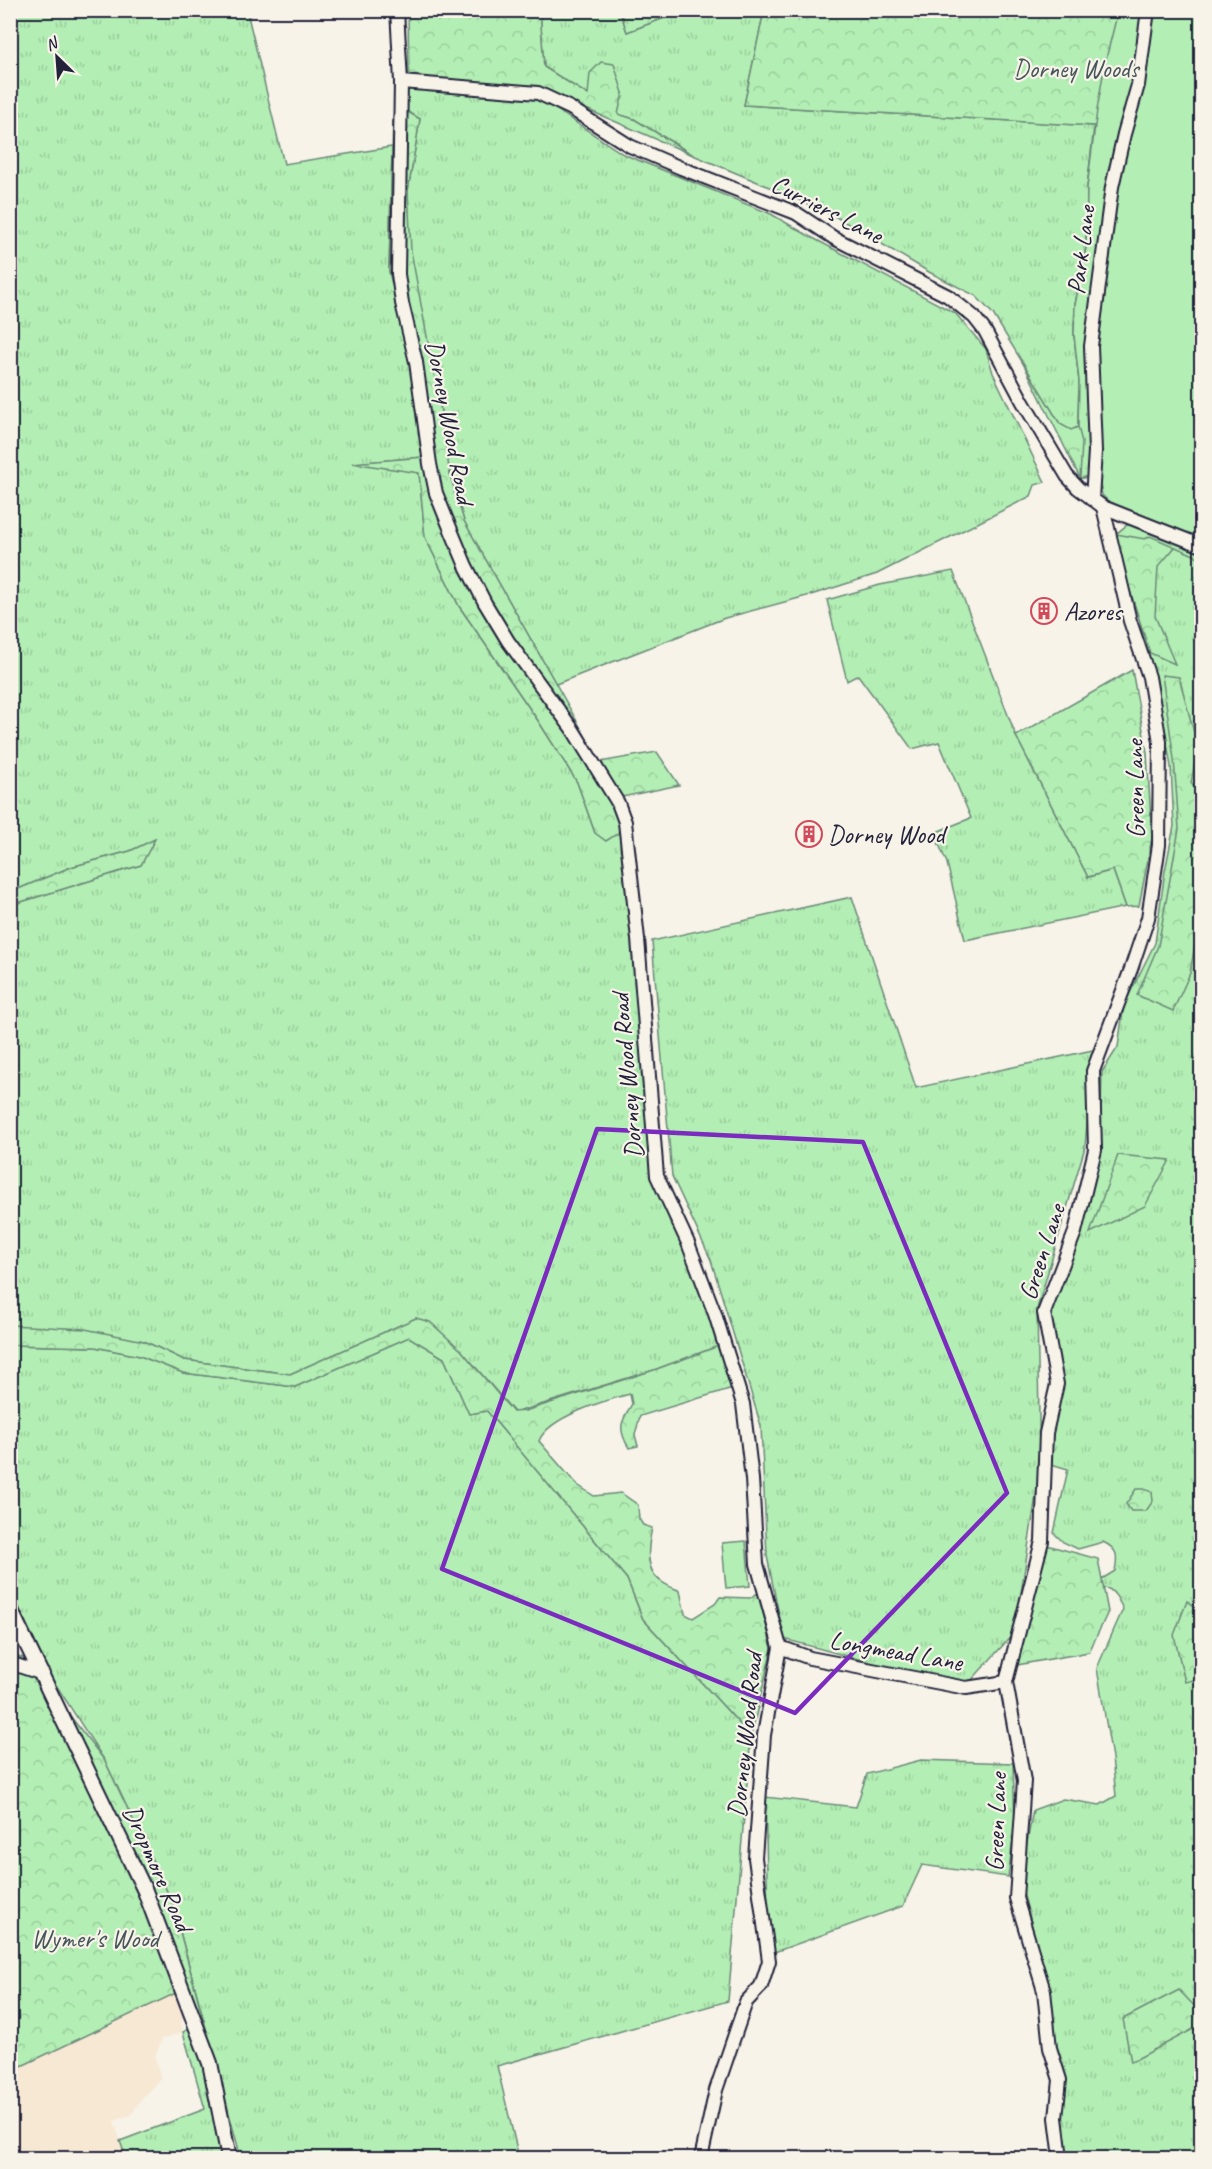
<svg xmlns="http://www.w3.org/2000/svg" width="1212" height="2169" viewBox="0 0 1212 2169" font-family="Caveat,sans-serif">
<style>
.built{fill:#f7e8d4}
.grass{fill:url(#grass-tufts);stroke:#6a8878;stroke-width:1.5}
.forest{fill:url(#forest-crowns);stroke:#6a8878;stroke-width:1.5}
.green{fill:#b3efb4;stroke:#6a8878;stroke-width:1.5}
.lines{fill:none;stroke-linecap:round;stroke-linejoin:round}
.minor-casing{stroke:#22223b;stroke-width:16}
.tertiary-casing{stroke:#22223b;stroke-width:18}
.minor{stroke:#f7f3e8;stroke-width:12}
.tertiary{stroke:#f7f3e8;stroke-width:14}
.marked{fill:none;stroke:#7b2cbf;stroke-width:4.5;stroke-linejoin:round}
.labels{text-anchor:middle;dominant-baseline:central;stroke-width:4.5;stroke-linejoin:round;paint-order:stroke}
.park-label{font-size:26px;fill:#465559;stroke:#f7f3e8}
.street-label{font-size:26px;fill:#22223b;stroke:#f7f3e8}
.poi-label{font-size:26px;fill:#22223b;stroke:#f7f3e8;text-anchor:start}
</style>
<defs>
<pattern id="grass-tufts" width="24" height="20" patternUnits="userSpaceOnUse" patternTransform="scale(1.5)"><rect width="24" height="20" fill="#b3efb4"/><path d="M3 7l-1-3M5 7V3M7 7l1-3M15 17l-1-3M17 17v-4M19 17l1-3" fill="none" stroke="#9acd9c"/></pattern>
<pattern id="forest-crowns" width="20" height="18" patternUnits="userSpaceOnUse" patternTransform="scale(1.5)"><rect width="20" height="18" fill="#b3efb4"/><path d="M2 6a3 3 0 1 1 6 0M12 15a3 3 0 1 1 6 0" fill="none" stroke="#9acd9c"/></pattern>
</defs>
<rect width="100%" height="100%" fill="#f7f3e8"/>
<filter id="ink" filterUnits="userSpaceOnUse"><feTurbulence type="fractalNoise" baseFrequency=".0167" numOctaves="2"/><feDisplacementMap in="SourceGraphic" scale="12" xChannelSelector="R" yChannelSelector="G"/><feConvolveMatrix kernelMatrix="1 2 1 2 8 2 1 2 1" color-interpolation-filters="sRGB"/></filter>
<g filter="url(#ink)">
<path class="built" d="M176,1993L184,2013L181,2023L183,2032L162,2039L155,2057L161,2079L143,2097L131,2115L114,2121L126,2158H11V2071Z"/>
<g class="grass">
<path d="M10,11H263L248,16L284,164L392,147L389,271L410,359L424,457L355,463L419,472L425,537L459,606L539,722L577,782L595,833L623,830L657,1176L724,1344L654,1370L517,1412H514L461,1350L416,1318L290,1374L184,1360L144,1341L11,1325V905L141,865L154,840L130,851L71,867L11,892Z"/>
<path d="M540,11H620L627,32L683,11H764L744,105L1095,126L1087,188L1086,248L1075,305L1074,335L1079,381L1078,427L1071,431L1060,424L993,314L976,296L929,272L838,218L779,191L693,155L634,119L617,114L623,93L588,95L544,67Z"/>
<path d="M406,84L439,92L496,94L539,98L623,154L771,214L809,236L955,313L986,349L993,373L1045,482L1035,485L1031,496L877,574L814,594L725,618L556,684L464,521L450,475L440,406L410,251L408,191L420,119L406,111Z"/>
<path d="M1176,546L1202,558L1201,2158H1067L1062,2132L1064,2076L1054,2035L1048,1994L1037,1945L1020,1881L1033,1810L1063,1799L1100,1805L1116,1796L1112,1758L1097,1668L1123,1609C1111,1585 1110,1586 1084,1590L1115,1571C1118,1556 1118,1549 1103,1542L1078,1549L1063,1542L1054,1533L1068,1469L1051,1464V1303L1100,1151L1102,1072L1118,1047L1124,1005L1155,943L1165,871L1174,826L1171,767L1156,676L1146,655L1139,615L1116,547Z"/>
<path d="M953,571L1016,736L1088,877L1113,870L1126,907L965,940L947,863L934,833L971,818L939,742L912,749L858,675L847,681L827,600L880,585Z"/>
<path d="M852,897L916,1088L1093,1050L1085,1147L1037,1309L1040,1470L1015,1632L969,1683L906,1672L784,1639L767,1556L761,1426L711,1260L672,1176L652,941Z"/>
<path d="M409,1337L444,1358L469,1414L487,1411L627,1579L643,1619L751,1736L728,2001L497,2066L519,2158H241L172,1902L105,1761L47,1671L19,1607L10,1574V1345L95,1347L140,1356L183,1373L295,1387Z"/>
<path d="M921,1760L1013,1763L1015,1824L1008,1877L922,1865L903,1906L769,1954L765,1797L856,1807L867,1774Z"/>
<path d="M188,2029L195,2030L207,2068L225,2158H126L120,2141L205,2109L183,2032Z"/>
</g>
<g class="forest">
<path d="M408,11H540L544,67L588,95L590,73L601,62L614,64L623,93L618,114L634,119L693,155L542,90L409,79Z"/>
<path d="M620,11V10L683,11L627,32Z"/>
<path d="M764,11H1143L1137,61L1111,174L1084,478H1080L1022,361L1060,424L1071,430L1078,427L1079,381L1074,335L1075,305L1086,248L1087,188L1094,126L744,105Z"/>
<path d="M406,111L420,119L408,191L411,251L440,406L450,475L464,521L600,762L657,752L679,785L617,798L623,830L606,841L595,833L577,782L539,722L459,606L425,537L419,473L352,463L424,457L410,359L389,271L393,117Z"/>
<path d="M1137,524L1201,558L1176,546L1158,567L1155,616L1175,664L1150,653L1116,547V534L1127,525Z"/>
<path d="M1132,670L1147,752L1152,838L1139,906L1126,907L1113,870L1088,877L1016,736Z"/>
<path d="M1162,675L1179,677L1198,747L1191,783L1202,798L1201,911L1190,973L1173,1011L1137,995L1158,946L1179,829L1174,759Z"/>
<path d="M155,839L141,865L11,905V892L71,867L130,851Z"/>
<path d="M1118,1155L1170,1160L1145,1206L1090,1233Z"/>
<path d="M416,1318L430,1322L461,1350L513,1412L525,1411L654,1370L724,1344L736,1387L640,1416L635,1435L638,1446L629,1448C617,1428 621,1422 632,1404L630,1394C606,1400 548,1417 539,1441L576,1484L594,1496L621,1493L638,1505L639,1519L643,1525L652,1528C648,1546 644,1571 662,1582C667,1586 674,1588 680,1591L685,1614L693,1618L715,1604L720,1597L750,1598L758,1593L772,1648L751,1736L643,1619L627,1579L487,1411L469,1414L444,1358L409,1337L295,1387L183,1373L140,1356L95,1347L11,1345L10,1325L85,1329L144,1341L184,1360L290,1374Z"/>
<path d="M1136,1489H1144L1152,1492L1153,1501L1146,1511H1131L1126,1504Z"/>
<path d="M1043,1544L1098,1559L1108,1612L1089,1652L1017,1665Z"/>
<path d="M1187,1601L1201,1610L1202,1678L1185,1682L1174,1635Z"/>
<path d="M10,1653L26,1659L105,1761L172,1902L204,2022L184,2013L176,1993L11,2071Z"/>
<path d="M1179,1990L1201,2013V2025L1131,2062L1123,2019Z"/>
</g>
<g class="green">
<path d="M1118,11H1143L1137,61L1111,174L1098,257L1090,476L1080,478L1082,442L1078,427L1079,381L1074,335L1075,305L1086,248L1087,188L1097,110L1105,63Z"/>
<path d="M1152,11H1201V543L1108,501L1102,495L1100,485C1098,428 1093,369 1099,312C1109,210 1133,110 1152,11Z"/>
<path d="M1137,524L1201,549V558L1150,536L1145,539L1116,534L1127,525Z"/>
<path d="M746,1541L750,1586L726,1588L722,1543Z"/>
</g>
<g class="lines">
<defs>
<g id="minor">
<path d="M397,10L401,82L398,274L402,303L416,362L430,464L436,493L446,518L466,566L485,603L508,641L573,730L618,803L625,822L638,939L657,1176L688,1243L715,1314L743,1404L752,1479L757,1564L780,1647L764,1735L755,1858L769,1961L761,1986L746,2002L716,2090L701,2158"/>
<path d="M401,82L538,93L570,108L630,146L681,168L796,213L834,238L948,296L974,317L985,331L1023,402L1067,476L1078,488L1103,507L1202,546"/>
<path d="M1092,499L1095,451L1091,346L1112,187L1124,134L1138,85L1148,10"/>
<path d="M780,1647L810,1658L966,1688L1006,1682"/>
<path d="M10,1663L43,1674"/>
<path d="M1061,2158L1056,2118L1060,2080L1050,2048L1044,1991L1016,1898L1024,1781L1006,1682L1042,1541L1046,1433L1057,1384L1044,1313L1075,1232L1095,1150L1093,1071L1131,969L1148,918L1159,845L1160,742L1149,677L1130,621L1103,507"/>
</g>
<path id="tertiary" d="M10,1609L145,1891L210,2063L229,2158"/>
</defs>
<use href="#minor" class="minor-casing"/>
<use href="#tertiary" class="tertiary-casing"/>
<use href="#minor" class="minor"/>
<use href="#tertiary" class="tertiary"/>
</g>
</g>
<path class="marked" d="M597,1129L863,1142L1007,1493L795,1713L442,1569Z"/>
<defs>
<symbol id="building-ring" viewBox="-11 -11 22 22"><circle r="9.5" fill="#f7f3e8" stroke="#d1495b" stroke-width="1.5"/><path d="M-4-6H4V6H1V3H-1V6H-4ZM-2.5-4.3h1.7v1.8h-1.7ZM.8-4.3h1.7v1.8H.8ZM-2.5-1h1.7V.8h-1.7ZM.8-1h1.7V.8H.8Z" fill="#d1495b"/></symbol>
</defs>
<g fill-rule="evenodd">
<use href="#building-ring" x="1029" y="596" width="30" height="30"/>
<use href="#building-ring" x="794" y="819" width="30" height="30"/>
</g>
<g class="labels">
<g class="park-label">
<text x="1076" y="68">Dorney Woods</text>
<text x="95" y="1938">Wymer's Wood</text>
</g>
<g class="street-label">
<text transform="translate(827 209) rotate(27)">Curriers Lane</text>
<text transform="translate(1081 250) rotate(-83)">Park Lane</text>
<text transform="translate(450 422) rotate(79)">Dorney Wood Road</text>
<text transform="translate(1135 789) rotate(-91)">Green Lane</text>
<text transform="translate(627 1076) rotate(-95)">Dorney Wood Road</text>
<text transform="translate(1042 1252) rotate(-72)">Green Lane</text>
<text transform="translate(896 1651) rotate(10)">Longmead Lane</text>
<text transform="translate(745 1735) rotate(-84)">Dorney Wood Road</text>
<text transform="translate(996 1822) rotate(-88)">Green Lane</text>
<text transform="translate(158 1868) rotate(66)">Dropmore Road</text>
</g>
<g class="poi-label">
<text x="1064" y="611">Azores</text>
<text x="828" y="834">Dorney Wood</text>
</g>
</g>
<rect width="1212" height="2169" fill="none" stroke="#f7f3e8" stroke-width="36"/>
<rect x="18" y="18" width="1176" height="2133" fill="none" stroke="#22223b" stroke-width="2" filter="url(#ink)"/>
<g transform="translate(57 57) rotate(335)" stroke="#f7f3e8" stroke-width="4.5" paint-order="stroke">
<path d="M0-4.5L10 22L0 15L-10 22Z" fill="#22223b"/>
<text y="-9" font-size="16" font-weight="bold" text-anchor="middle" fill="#22223b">N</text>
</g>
</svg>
